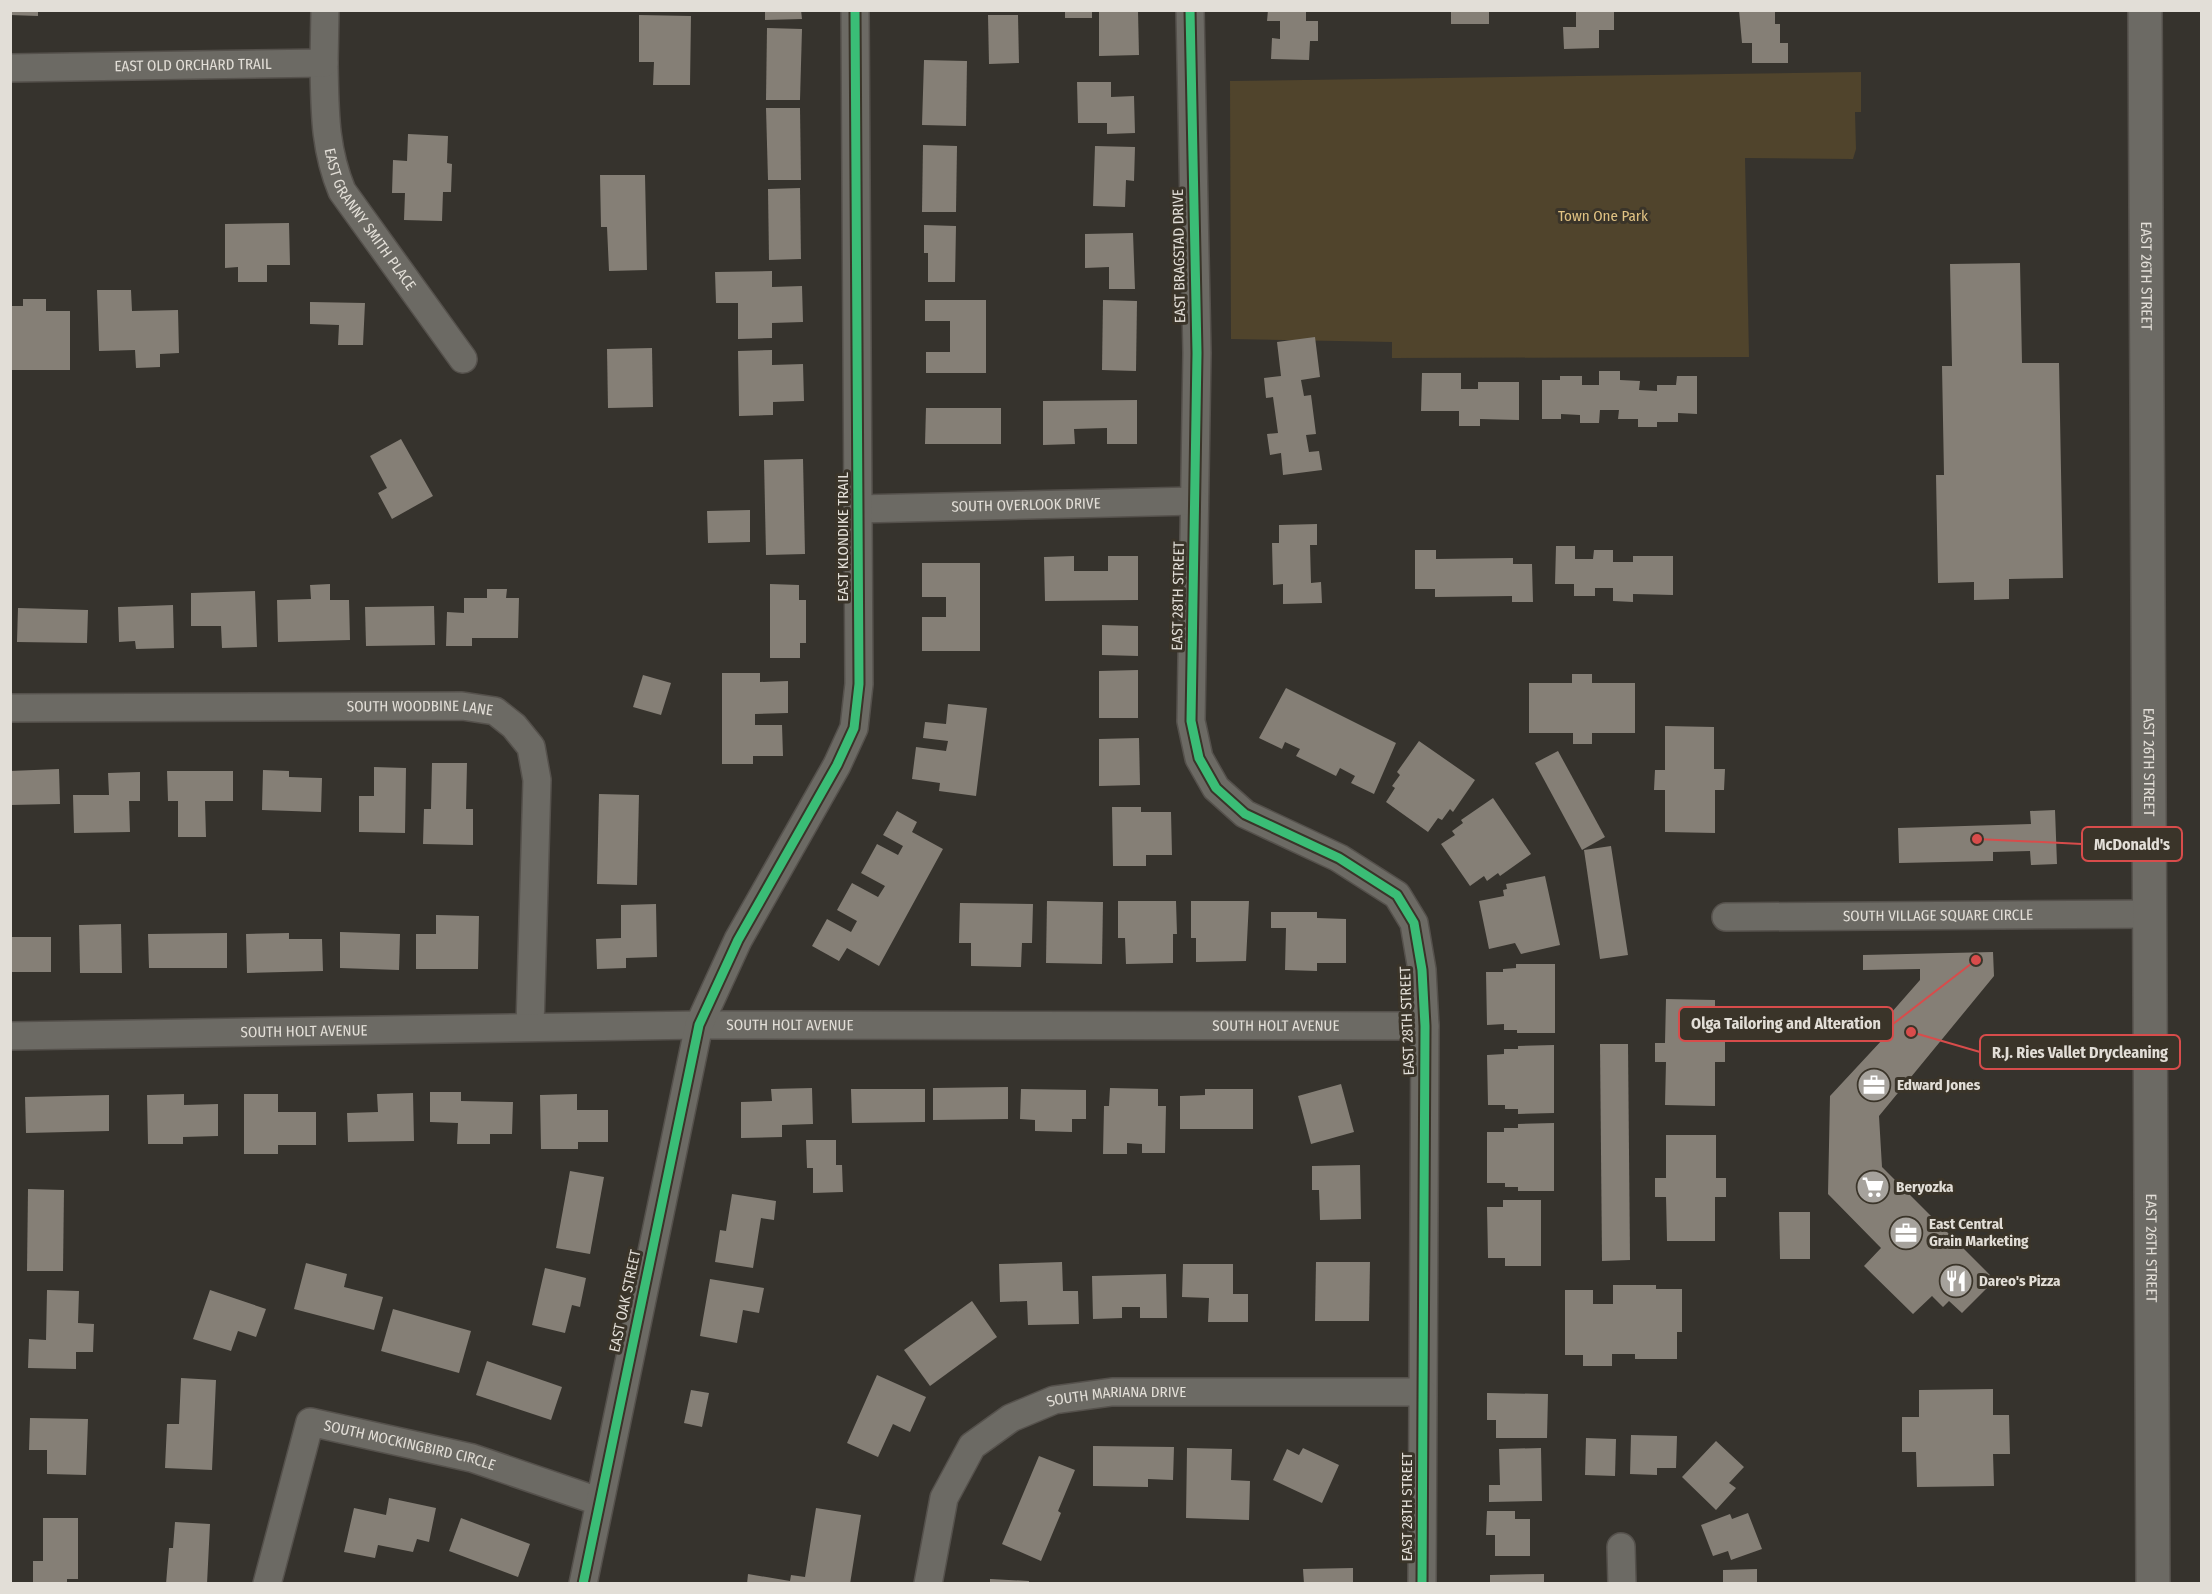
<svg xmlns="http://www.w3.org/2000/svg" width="2212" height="1594" viewBox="0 0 2212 1594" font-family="'Fira Sans Condensed',sans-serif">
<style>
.green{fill:#50442c}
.building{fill:#857f76}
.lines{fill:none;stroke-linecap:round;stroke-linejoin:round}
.street-casing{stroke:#55514c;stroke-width:30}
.secondary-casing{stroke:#55514c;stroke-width:36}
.street{stroke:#6c6a64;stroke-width:27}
.secondary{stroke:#6c6a64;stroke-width:33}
.cycleway-casing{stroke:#3a3429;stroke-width:13}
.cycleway{stroke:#3abd76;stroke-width:9}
.labels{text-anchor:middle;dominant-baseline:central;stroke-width:6;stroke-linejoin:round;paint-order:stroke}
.street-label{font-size:15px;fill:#e2ded7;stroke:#3a3429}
.park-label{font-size:15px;fill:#e0c283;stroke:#3a3429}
.poi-label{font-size:15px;font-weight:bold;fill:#e2ded7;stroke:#3a3429;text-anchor:start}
.leader{fill:none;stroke:#d84c4b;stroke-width:2}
.callout-dot{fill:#d84c4b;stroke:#3a3429;stroke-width:2}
.callout{fill:#3a3429;stroke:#d84c4b;stroke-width:2}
.callout-label{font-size:16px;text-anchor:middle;font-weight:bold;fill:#e2ded7}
</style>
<rect width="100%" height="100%" fill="#36332d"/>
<path class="green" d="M1861,72V112H1855L1856,149L1853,159L1745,158L1749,357L1392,358V342L1231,339L1230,81Z"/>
<g class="building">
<path d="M10,10H38V16L10,15Z"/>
<path d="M765,10H801L802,19L765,20Z"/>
<rect x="1065" y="10" width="27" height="8"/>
<path d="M1268,10H1306V21H1318V41H1310L1309,60L1271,59L1272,38L1280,39V21H1267Z"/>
<rect x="1451" y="10" width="38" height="14"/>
<path d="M1576,10H1614V30H1599V48L1564,49L1563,27H1576Z"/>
<path d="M1739,10H1775V24H1780V43H1788V63H1752V43H1742Z"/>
<path d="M1138,11L1139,55L1099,56V12Z"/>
<path d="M639,15L691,16L690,85H653L654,62H639Z"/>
<path d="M988,15H1018L1019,63L989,64Z"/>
<path d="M767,28L802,29L800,100H766Z"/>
<path d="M924,60L967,61L966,126L922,125Z"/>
<path d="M1077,82H1111V97L1134,96L1135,133L1107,134V123H1078Z"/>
<path d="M766,108H800L801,180H768Z"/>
<path d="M408,134L448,136L447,163L452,164L451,192H443L442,221L404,220L405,193H392L393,160L407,161Z"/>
<path d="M923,145L957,146L956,212H922Z"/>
<path d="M1095,146L1135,147L1134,181L1126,180L1125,207L1093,206Z"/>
<path d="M600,175H645L647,270L609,271L607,227H601Z"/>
<path d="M800,188L801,259L769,260L768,189Z"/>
<path d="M289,223L290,265H267V282H238V267L225,268V224Z"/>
<path d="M924,225L956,226L955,282H928V253H924Z"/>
<path d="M1133,233L1135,289H1109V267L1085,268V234Z"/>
<path d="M2020,263L2022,363H2059L2063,578L2009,579V599L1974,600V582L1938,583L1936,475H1944L1942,366H1952L1950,264Z"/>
<path d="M772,271V287L802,286L803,322L772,323V338L738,339V303H716L715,272Z"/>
<path d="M97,290H131L132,311L178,310L179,353L160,354V367L136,368L135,350L99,351Z"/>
<path d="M23,299H46V311H70V370H10V306H23Z"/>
<path d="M925,300H986V373H926V352H950V321H925Z"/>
<path d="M1103,300L1137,301L1136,371L1102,370Z"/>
<path d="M310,302L365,303L363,345H338L339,325L310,324Z"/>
<path d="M1315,337L1320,377L1301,380L1304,396L1311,395L1316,434L1306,435L1309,452L1319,451L1322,470L1283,475L1281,453L1270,455L1267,434L1278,433L1273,397L1266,398L1264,378L1281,376L1277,342Z"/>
<path d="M652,348L653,407L608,408L607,349Z"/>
<path d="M772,350V365L803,364L804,401L773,402V415L739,416L738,351Z"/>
<path d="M1599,371H1620V380L1640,381L1639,390L1657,391V385H1676L1677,376H1697V414L1678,413V422H1657V427H1638V419H1618L1619,410H1600L1599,423H1580V415L1561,414V419H1542V380H1560V376H1582V385H1599Z"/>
<path d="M1422,373H1461V389H1478V382H1519V420L1480,419V426H1459V411H1421Z"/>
<path d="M1137,400V444H1107V428L1074,429L1075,444L1043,445V401Z"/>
<path d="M926,408H1001V444H925Z"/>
<path d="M401,439L433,496L392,519L378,493L387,488L370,456Z"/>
<path d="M803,459L805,554L766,555L764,460Z"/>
<path d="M750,510V542L708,543L707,511Z"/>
<path d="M1317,524V545H1310L1311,583L1321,582L1322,603L1283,604V584L1273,585L1272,543H1279V525Z"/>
<path d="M1556,546H1575V559H1593L1594,550H1613V562H1633V556H1673V595L1633,594V602L1613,601V588H1595V596H1574V584H1555Z"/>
<path d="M1415,550H1436V559L1513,558V564H1532L1533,602H1512V596L1435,597V589H1415Z"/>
<path d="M1074,556V571H1108V556H1138V600L1045,601L1044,557Z"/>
<path d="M922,563H980V651H922V617H946V597H922Z"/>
<path d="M330,584V600H349L350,640L278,642L277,600L311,599L310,585Z"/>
<path d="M770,584L799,585V600H806V643H800V658H770Z"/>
<path d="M487,589H507L506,598H519L518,638H472V646H446L447,612L464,613V598H487Z"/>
<path d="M255,591L257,647L222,648L221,626H191V593Z"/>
<path d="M173,605L174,648L136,649L135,641L119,642L118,607Z"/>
<path d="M434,606L435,645L366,646L365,607Z"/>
<path d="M18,608L88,610L87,643L17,642Z"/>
<path d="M1102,625L1138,626V656L1102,655Z"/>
<path d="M1138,670V718H1099V671Z"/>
<path d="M722,673H760V682L788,681V713L755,714V725H782L783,756H753V764H722Z"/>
<path d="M1572,674H1592V683H1635V733H1592V744H1573V733H1529V683H1572Z"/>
<path d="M643,675L671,683L661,715L633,707Z"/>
<path d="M1286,688L1396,743L1374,794L1351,783L1355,776L1340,768L1336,776L1296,756L1300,749L1285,742L1282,749L1259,738Z"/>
<path d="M948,704L987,708L976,796L939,791L940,783L912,779L916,747L946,751L948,741L923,738L925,722L946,724Z"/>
<path d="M1665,726L1714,727V769H1725L1724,790H1715V833L1665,832V790H1654L1655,770H1665Z"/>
<path d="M1139,738L1140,785L1099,786V739Z"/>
<path d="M1419,741L1475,780L1453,812L1450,809L1442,820L1438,818L1428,832L1386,802L1395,788L1392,786L1400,775L1397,772Z"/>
<path d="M1558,751L1605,837L1582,850L1535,763Z"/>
<path d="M432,763H467L466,809H473V845L423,844L424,809H431Z"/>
<path d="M374,767L406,768L405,833L359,832V796H374Z"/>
<path d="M59,769L60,804L10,805V771Z"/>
<path d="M263,770L289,771V777L322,778L321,812L262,810Z"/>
<path d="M167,771H233V801H205L206,837H178V801H168Z"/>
<path d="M140,772V801H129L130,832L74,833L73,795H109L108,773Z"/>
<path d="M599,794L639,795L637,885L597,884Z"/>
<path d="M1493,798L1531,854L1500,876L1498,873L1487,881L1484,876L1470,886L1441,844L1455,835L1452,831L1463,823L1461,820Z"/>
<path d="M1112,807H1141V812H1171L1172,855H1146V866H1113Z"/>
<path d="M2055,810L2057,864L2031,865L2030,851L1993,852V861L1899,863L1898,828L2031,824L2030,811Z"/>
<path d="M897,811L917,822L912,832L943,849L879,966L847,948L839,961L812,946L827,919L851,932L857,921L837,910L852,883L878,897L885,886L861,873L877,844L898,855L903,846L883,835Z"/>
<path d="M1611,846L1628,955L1600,959L1584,850Z"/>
<path d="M1545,876L1560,945L1521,954L1515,943L1489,949L1479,901L1504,896L1503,890L1507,889L1506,884Z"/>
<path d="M1047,901L1103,902L1102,964L1046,963Z"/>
<path d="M1118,901H1176L1177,934H1173V963L1126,964L1125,938H1118Z"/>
<path d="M1191,901H1249L1246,961L1196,962V938H1191Z"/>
<path d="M960,903L1033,904L1032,943H1022L1021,967L971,966V943H959Z"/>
<path d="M656,904L657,957L626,958V968L597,969L596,939L621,938V905Z"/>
<path d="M1271,912H1317V918L1346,919V963H1317V971L1285,970L1286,928H1271Z"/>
<path d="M436,915L479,916L478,969H416V934H436Z"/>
<path d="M121,924L122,973H80L79,925Z"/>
<path d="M340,932L400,934L399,970L340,968Z"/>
<path d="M227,933V968H149L148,934Z"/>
<path d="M289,933V939H322L323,971L247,973L246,934Z"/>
<rect x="10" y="937" width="41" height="35"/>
<path d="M1993,952L1994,976L1879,1116L1882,1167L1995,1280L1962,1313L1949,1301L1943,1307L1932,1296L1913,1314L1864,1266L1881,1248L1828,1194L1830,1096L1883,1039L1877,1029L1920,980V969L1863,970V955Z"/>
<path d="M1516,964H1555V1033H1517V1030H1504V1024L1487,1025L1486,972H1503V969L1516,968Z"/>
<path d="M1666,999L1715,1000V1041L1725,1042V1062H1715V1106L1665,1105L1666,1062H1655V1043H1665Z"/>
<path d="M1600,1044H1628L1630,1260L1602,1261Z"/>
<path d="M1554,1045V1113L1518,1114V1109H1505V1105H1488L1487,1055L1504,1054V1049H1518V1046Z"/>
<path d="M1341,1084L1354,1132L1311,1144L1298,1096Z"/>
<path d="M1008,1087V1119L933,1120V1088Z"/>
<path d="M812,1088L813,1124L782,1125V1137L741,1138V1102L772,1101L771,1089Z"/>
<path d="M1110,1088L1158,1089V1106H1166L1165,1153H1142V1144L1127,1143V1154H1103L1104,1106H1109Z"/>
<path d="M851,1089H925V1122L852,1123Z"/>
<path d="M1021,1089L1086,1090V1119H1072V1132L1035,1131V1120L1020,1119Z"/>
<path d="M1205,1089H1253V1129H1180V1096L1205,1095Z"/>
<path d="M430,1092H461V1101L513,1102L512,1134H490V1144H457L458,1123L430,1122Z"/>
<path d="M413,1093L414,1141L348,1142L347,1113L378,1112L377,1094Z"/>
<path d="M184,1094V1105L218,1104V1136L183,1137V1144H148L147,1095Z"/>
<path d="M244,1094H278V1112H316V1145H278V1154H244Z"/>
<path d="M577,1094V1110H608V1142H578V1149H541L540,1095Z"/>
<path d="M109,1095V1131L26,1133L25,1097Z"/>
<path d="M1554,1123V1191H1518V1187H1505V1183H1487V1132H1504V1128H1518V1124Z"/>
<path d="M1666,1135H1716V1178H1726V1197H1715V1241H1667L1666,1197H1655V1178H1666Z"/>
<path d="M806,1140H836V1165H842L843,1192L813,1193V1168H807Z"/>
<path d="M1360,1165L1361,1219L1320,1220L1319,1190H1312V1166Z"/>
<path d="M570,1171L604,1177L590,1254L556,1248Z"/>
<path d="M28,1189L64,1190L63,1271H27Z"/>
<path d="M732,1194L776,1201L774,1220L761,1218L753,1268L715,1262L720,1230L726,1231Z"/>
<path d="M1503,1200H1541V1266H1505V1258H1488L1487,1207H1503Z"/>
<path d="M1779,1212H1810V1259H1780Z"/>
<path d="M1062,1262L1063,1291H1078L1079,1324L1028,1325L1027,1301L1000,1302L999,1264Z"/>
<path d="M1316,1262H1370L1369,1321H1315Z"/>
<path d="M306,1263L347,1274L344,1287L383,1297L374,1330L294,1309Z"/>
<path d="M1183,1264H1233V1294H1248V1322H1208L1209,1298L1182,1297Z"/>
<path d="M545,1268L586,1278L580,1307L572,1305L565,1333L532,1325Z"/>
<path d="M1166,1274L1167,1318H1140V1307H1122V1318L1093,1319L1092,1276Z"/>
<path d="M710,1279L764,1288L759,1313L743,1310L737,1343L700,1336Z"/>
<path d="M1613,1285H1656V1289H1682V1332H1677V1359H1635V1354H1612V1366H1583V1355H1565V1290H1593V1304H1613Z"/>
<path d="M47,1290L79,1291L78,1323L94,1324L93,1352H76V1369L28,1368L29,1339L46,1340Z"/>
<path d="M210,1290L266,1309L256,1337L238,1331L231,1351L193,1339Z"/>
<path d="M972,1301L997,1337L930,1386L904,1350Z"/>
<path d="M393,1309L471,1331L459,1373L381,1351Z"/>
<path d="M487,1361L562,1387L551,1420L476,1395Z"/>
<path d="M877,1375L926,1397L910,1432L893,1424L878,1457L847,1443Z"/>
<path d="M181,1378L216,1380L212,1470L165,1468L167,1424H179Z"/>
<path d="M1993,1389V1415H2009L2010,1454H1993L1994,1486L1917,1487L1916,1452H1902V1417H1919V1390Z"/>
<path d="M691,1390L709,1393L702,1427L684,1423Z"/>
<path d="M1487,1393L1548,1394L1547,1438H1496V1420H1487Z"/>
<path d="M30,1418L88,1419L86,1475L47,1474V1450H29Z"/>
<path d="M1631,1435L1677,1436L1676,1468H1657V1475L1630,1474Z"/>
<path d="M1586,1438L1616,1439L1615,1476L1585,1475Z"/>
<path d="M1716,1441L1744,1467L1729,1483L1736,1488L1716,1510L1682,1477Z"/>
<path d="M1093,1446L1174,1447L1173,1480L1148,1479V1487L1093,1486Z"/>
<path d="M1187,1448L1232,1449L1231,1480L1250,1481L1249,1520L1186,1518Z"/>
<path d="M1303,1448L1339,1465L1322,1503L1273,1480L1287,1449L1299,1455Z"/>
<path d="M1541,1448L1542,1501L1489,1502V1485H1500L1499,1449Z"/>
<path d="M1039,1456L1075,1470L1058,1511L1061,1513L1041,1561L1002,1544Z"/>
<path d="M389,1498L436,1508L429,1542L417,1539L413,1552L378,1545L375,1558L344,1552L354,1508L386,1515Z"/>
<path d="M816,1508L861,1515L850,1584H747L748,1574L790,1581L791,1575L805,1577Z"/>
<path d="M1487,1511H1515V1519H1530V1556H1495V1535H1486Z"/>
<path d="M1748,1513L1762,1549L1731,1560L1728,1551L1713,1556L1701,1525L1730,1514L1732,1519Z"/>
<path d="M43,1518H78V1579H67V1584H33V1561H43Z"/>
<path d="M461,1518L530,1544L518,1577L449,1551Z"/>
<path d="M175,1522L210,1524L207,1584H166L169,1548H173Z"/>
<path d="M1353,1568V1584H1304L1303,1569Z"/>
<path d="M1757,1569V1584H1723V1570Z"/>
<path d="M1544,1574V1584H1490V1575Z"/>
<path d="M990,1579L1029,1581V1584H990Z"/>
</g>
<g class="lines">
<defs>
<g id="street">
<path d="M1190,10L1197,353L1191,721L1199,758L1216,788L1245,814L1339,858L1397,895L1414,923L1422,970L1425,1026L1422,1584"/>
<path id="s1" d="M324,63C325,110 324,147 342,191L463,359"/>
<path id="s2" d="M10,68L324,63L325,10"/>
<path id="s3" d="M858,509L1194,501"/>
<path id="s4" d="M10,708L462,706L495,711L514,726L531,747L537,780L530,1027"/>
<path id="s5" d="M1726,917L2150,914"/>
<path id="s6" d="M10,1036L699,1025L1425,1026"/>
<path d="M1621,1547L1622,1584"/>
<path id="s7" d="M267,1584L310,1422L472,1458L598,1501"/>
<path d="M583,1584L699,1025L738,940L837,765L854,728L859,684L855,10"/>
<path id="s8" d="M928,1584L944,1498L972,1446L1011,1418L1054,1400L1112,1392H1422"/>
</g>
<g id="secondary">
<path id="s9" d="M2145,10L2153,1584"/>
</g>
</defs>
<use href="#street" class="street-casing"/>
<use href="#secondary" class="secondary-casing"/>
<use href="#street" class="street"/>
<use href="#secondary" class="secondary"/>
<defs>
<g id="cycleway">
<path d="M1190,10L1197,353L1191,721L1199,758L1216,788L1245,814L1339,858L1397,895L1414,923L1422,970L1425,1026L1422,1584"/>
<path d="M583,1584L699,1025L738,940L837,765L854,728L859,684L855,10"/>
</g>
</defs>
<use href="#cycleway" class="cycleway-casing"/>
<use href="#cycleway" class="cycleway"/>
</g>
<defs>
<symbol id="office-disc" viewBox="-11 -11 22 22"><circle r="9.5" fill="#a6a29c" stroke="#3a3429"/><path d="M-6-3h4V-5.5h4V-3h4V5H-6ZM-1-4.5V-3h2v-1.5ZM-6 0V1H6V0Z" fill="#fff"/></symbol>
<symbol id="supermarket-disc" viewBox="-11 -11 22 22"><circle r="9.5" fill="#a6a29c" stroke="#3a3429"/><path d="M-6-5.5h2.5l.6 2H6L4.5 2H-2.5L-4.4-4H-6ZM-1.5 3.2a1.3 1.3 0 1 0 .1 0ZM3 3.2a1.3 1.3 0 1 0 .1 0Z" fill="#fff"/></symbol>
<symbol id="restaurant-disc" viewBox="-11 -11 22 22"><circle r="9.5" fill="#a6a29c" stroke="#3a3429"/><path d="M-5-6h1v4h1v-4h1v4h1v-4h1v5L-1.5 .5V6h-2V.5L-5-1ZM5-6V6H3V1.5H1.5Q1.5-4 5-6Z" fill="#fff"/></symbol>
</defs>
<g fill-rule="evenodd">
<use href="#office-disc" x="1855" y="1066" width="38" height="38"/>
<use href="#supermarket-disc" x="1854" y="1168" width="38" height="38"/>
<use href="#office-disc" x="1887" y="1214" width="38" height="38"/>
<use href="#restaurant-disc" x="1937" y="1262" width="38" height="38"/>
</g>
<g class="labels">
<g class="street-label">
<text stroke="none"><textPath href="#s2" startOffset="183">EAST OLD ORCHARD TRAIL</textPath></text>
<text stroke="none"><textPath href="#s1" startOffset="168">EAST GRANNY SMITH PLACE</textPath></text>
<text transform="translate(1179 256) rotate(-91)">EAST BRAGSTAD DRIVE</text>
<text stroke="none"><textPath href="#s9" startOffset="266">EAST 26TH STREET</textPath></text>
<text stroke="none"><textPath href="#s3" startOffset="168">SOUTH OVERLOOK DRIVE</textPath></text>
<text transform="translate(843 537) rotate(-90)">EAST KLONDIKE TRAIL</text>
<text transform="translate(1178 596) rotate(-89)">EAST 28TH STREET</text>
<text stroke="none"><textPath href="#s4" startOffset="410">SOUTH WOODBINE LANE</textPath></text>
<text stroke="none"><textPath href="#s9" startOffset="752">EAST 26TH STREET</textPath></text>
<text stroke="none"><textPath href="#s5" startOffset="212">SOUTH VILLAGE SQUARE CIRCLE</textPath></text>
<text transform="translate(1407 1021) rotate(-92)">EAST 28TH STREET</text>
<text stroke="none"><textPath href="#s6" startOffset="780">SOUTH HOLT AVENUE</textPath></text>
<text stroke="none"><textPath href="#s6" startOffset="1266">SOUTH HOLT AVENUE</textPath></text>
<text stroke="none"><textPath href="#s6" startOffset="294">SOUTH HOLT AVENUE</textPath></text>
<text stroke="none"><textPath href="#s9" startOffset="1238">EAST 26TH STREET</textPath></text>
<text transform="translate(625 1301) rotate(-78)">EAST OAK STREET</text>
<text stroke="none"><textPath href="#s8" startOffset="304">SOUTH MARIANA DRIVE</textPath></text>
<text stroke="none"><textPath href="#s7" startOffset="270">SOUTH MOCKINGBIRD CIRCLE</textPath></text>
<text transform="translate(1407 1507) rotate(-90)">EAST 28TH STREET</text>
</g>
<g class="park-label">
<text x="1603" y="216">Town One Park</text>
</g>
<g class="poi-label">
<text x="1897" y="1085">Edward Jones</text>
<text x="1896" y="1187">Beryozka</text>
<text x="1929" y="1224">East Central<tspan x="1929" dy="17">Grain Marketing</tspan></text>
<text x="1979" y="1281">Dareo's Pizza</text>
</g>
</g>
<path class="leader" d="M1977 839L2082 844M1976 960L1893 1024M1911 1032L1980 1052"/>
<g class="callout-dot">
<circle cx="1977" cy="839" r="6"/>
<circle cx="1976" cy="960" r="6"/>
<circle cx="1911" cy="1032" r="6"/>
</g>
<g class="callout">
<rect x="2082" y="827" width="100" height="34" rx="6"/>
<rect x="1679" y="1007" width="214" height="34" rx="6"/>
<rect x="1980" y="1035" width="200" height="34" rx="6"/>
</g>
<g class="callout-label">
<text x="2132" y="850">McDonald's</text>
<text x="1786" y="1029">Olga Tailoring and Alteration</text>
<text x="2080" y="1058">R.J. Ries Vallet Drycleaning</text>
</g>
<rect width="2212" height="1594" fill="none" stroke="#e2ded7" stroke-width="24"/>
</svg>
